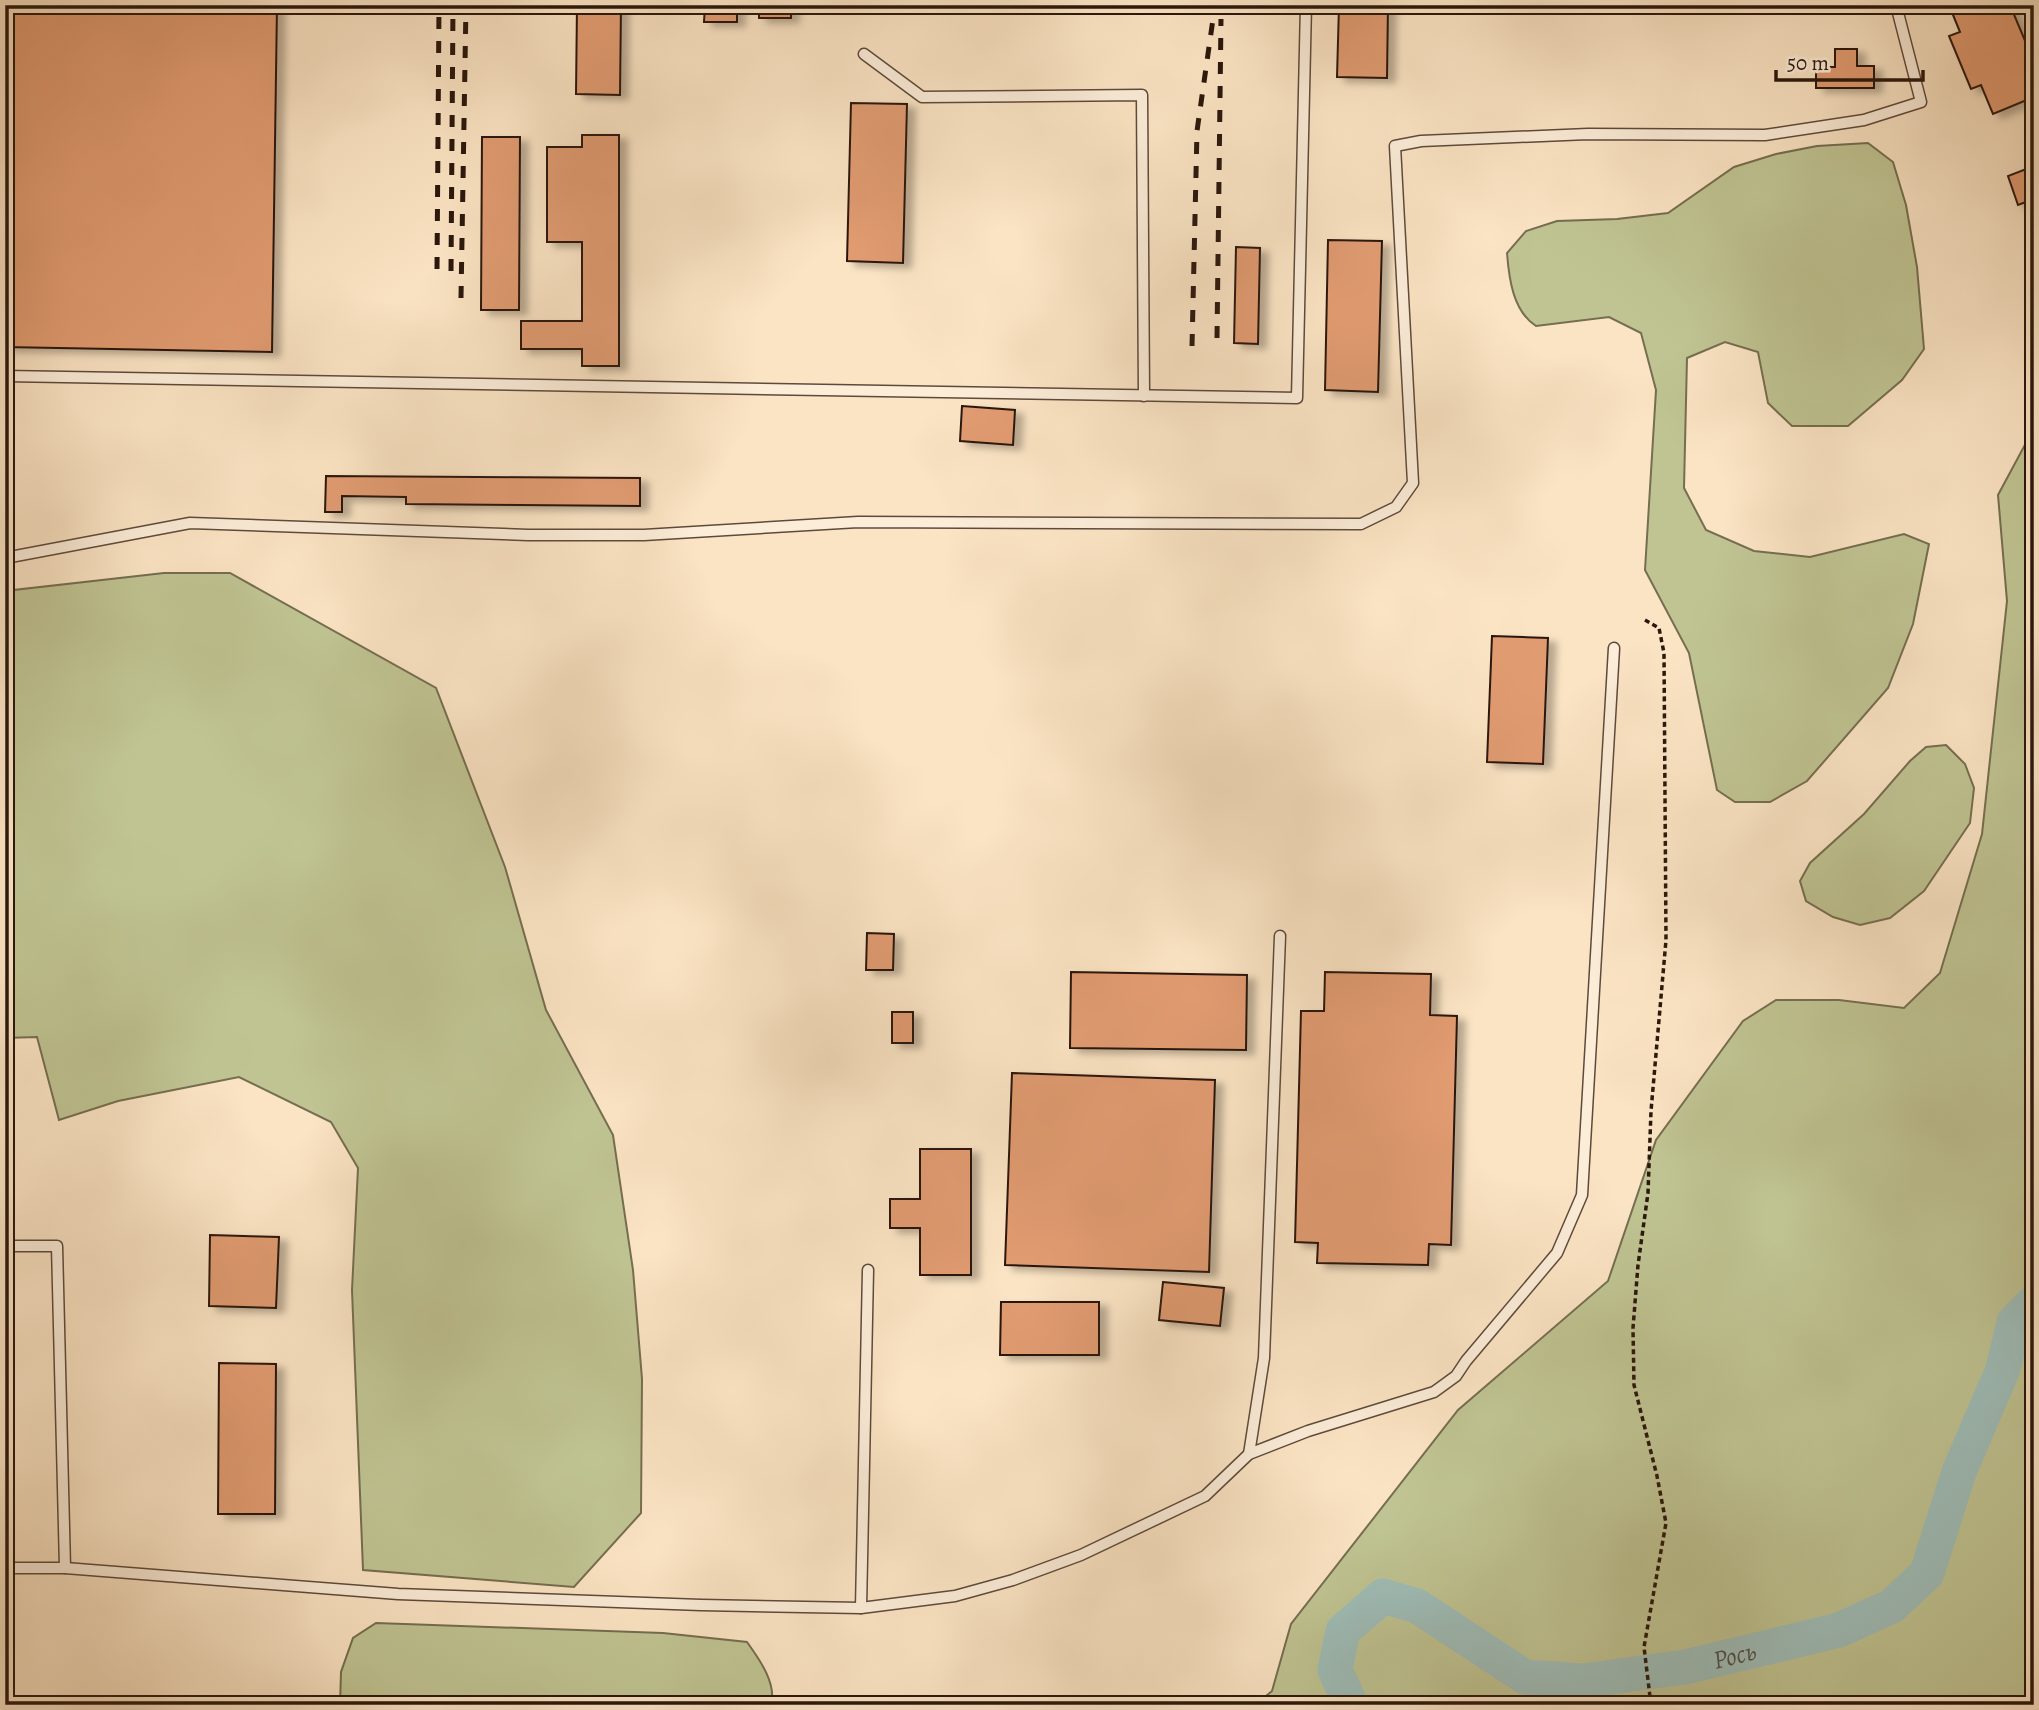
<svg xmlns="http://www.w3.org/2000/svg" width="2039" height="1710" viewBox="0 0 2039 1710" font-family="Alegreya,serif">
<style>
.green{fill:#c0c493;stroke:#756e50;stroke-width:2}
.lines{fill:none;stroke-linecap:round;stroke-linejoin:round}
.river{stroke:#9fbeb9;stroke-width:35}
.building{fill:#e19b71;stroke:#2a170d;stroke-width:2;filter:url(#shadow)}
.service-casing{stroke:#5e4a3b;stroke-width:13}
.path{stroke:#2a170d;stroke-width:3.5;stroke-dasharray:5 3.5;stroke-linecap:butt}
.service{stroke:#fcedd9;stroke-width:10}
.rail{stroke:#2a170d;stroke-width:5;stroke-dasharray:12 12;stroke-linecap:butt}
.labels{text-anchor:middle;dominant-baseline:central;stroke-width:5;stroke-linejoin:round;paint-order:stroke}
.water-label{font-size:26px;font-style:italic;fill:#535149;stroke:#fcedd9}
</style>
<defs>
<filter id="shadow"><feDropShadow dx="8" dy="4.5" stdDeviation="3.5" flood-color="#0004"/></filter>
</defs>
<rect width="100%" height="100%" fill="#fbe4c4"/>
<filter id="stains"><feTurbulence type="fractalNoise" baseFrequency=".00286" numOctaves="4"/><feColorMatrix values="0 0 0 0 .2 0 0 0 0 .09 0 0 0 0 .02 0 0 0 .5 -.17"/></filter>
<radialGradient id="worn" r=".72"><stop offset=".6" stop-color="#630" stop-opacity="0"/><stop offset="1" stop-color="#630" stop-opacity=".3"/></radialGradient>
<g class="green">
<path d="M1868,143L1893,162L1906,205L1917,267L1924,349L1902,380L1848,426H1792L1768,403L1758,352L1725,342L1687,358L1684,488L1706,530L1754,551L1810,557L1904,534L1929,544L1913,624L1888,688L1807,781L1770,802H1735L1717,790L1689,653L1645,570L1656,390L1641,333L1609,317L1536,326C1513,311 1509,279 1507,253L1526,231L1557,221L1617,219L1668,213L1734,167L1776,154L1817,146Z"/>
<path d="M2034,428V1705H1255L1272,1691L1291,1624L1458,1410L1608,1281L1656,1140L1743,1021L1776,1000H1839L1904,1008L1940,973L1982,834L2007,601L1998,495Z"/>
<path d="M164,573H230L436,688L505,867L546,1010L613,1135L633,1270L642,1379L641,1513L574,1587L363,1570L352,1290L358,1168L331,1122L239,1077L118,1101L59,1120L37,1037L5,1038V591Z"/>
<path d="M1946,745L1965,764L1974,788L1970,823L1924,891L1890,918L1860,925L1833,917L1806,901L1800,881L1810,863L1864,814L1910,761L1926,747Z"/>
<path d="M376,1623L663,1633L747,1642C759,1659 777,1683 771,1705H340L341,1672L353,1638Z"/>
</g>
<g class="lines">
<path class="river" id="s1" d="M1351,1705L1335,1670L1343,1631L1383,1596L1417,1606L1525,1677L1583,1681L1685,1667L1839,1630L1892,1606L1927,1573L1959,1472L2003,1369L2014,1322L2034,1302"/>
</g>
<g class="building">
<path d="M5,5H277L272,352L5,347Z"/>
<path d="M577,5H621L620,95L576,94Z"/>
<path d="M705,5H737V22H704Z"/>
<rect x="759" y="5" width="32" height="13"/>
<path d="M1339,5H1388L1387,78L1337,77Z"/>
<path d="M1949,5H2010L2034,62V97L1993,114L1981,85L1971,89L1949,36L1960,32Z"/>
<path d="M1835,49H1857V66H1874V88H1816V67H1835Z"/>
<path d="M851,103L907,104L903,263L847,261Z"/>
<path d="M582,135H619V366H582V349H521V321H582V242H547V147H582Z"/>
<path d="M482,137H520L519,310H481Z"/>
<path d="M2034,166V199L2018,205L2008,176Z"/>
<path d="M1328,240L1382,241L1378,392L1325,390Z"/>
<path d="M1236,247L1260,248L1258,344L1234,343Z"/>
<path d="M962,406L1015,410L1013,445L960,441Z"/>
<path d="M326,476L640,478V506L406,504V497L342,496V512H325Z"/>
<path d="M1492,636L1548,638L1543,764L1487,762Z"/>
<path d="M867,933L894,934L893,970H866Z"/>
<path d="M1071,972L1247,975L1246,1050L1070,1048Z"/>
<path d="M1325,972L1431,974L1430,1015L1457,1016L1451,1245L1429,1244L1428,1265L1317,1263L1318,1243L1295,1242L1301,1011H1324Z"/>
<rect x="892" y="1012" width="21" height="31"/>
<path d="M1012,1073L1215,1080L1209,1272L1005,1265Z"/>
<path d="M920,1149H971V1275H920V1228H890V1199H920Z"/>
<path d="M210,1235L279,1237L276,1308L209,1306Z"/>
<path d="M1163,1282L1224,1288L1220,1326L1159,1320Z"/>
<path d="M1001,1302H1099V1355H1000Z"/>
<path d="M219,1363L276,1364L275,1514H218Z"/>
</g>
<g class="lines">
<defs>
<g id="service">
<path d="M864,54L922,97L1142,95L1144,396"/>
<path d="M5,376L1297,398L1306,5"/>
<path d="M5,558L190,523L528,535H644L858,522L1361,524L1396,507L1413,483L1395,146L1421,141L1588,134L1765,135L1864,120L1921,102L1896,5"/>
<path d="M5,1246H57L65,1568"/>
<path d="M1249,1454L1264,1358L1280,936"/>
<path d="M5,1568H65L398,1594L701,1605L861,1608L955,1596L1013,1580L1081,1555L1205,1496L1249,1454L1308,1431L1434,1392L1456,1376L1466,1361L1557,1253L1582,1195L1614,648"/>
<path d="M861,1608L868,1270"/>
</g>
</defs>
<use href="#service" class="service-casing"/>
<path class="path" d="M1645,620L1659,628L1664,653L1666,940L1651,1111L1648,1193L1638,1265L1633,1328L1634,1385L1657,1476L1666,1523L1644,1647L1651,1705"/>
<use href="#service" class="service"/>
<g class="rail">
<path d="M437,269L439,5"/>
<path d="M451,271L453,5"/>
<path d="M461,298L466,5"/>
<path d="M1217,338L1221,19"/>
<path d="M1192,346L1197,131L1215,5"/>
</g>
</g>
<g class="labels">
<g class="water-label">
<text stroke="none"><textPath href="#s1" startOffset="508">Рось</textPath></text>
</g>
</g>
<rect width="2039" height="1710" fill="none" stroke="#fbe4c4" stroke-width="28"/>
<rect x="7" y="7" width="2025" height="1696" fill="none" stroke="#2a170d" stroke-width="3.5"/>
<rect x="14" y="14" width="2011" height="1682" fill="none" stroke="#2a170d" stroke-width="2"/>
<path d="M1776 70v10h147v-10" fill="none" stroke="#2a170d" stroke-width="3.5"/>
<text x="1787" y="70" font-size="21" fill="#2a170d" stroke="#fcedd9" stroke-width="5" paint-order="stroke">50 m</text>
<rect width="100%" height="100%" filter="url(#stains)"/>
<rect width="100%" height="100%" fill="url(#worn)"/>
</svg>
